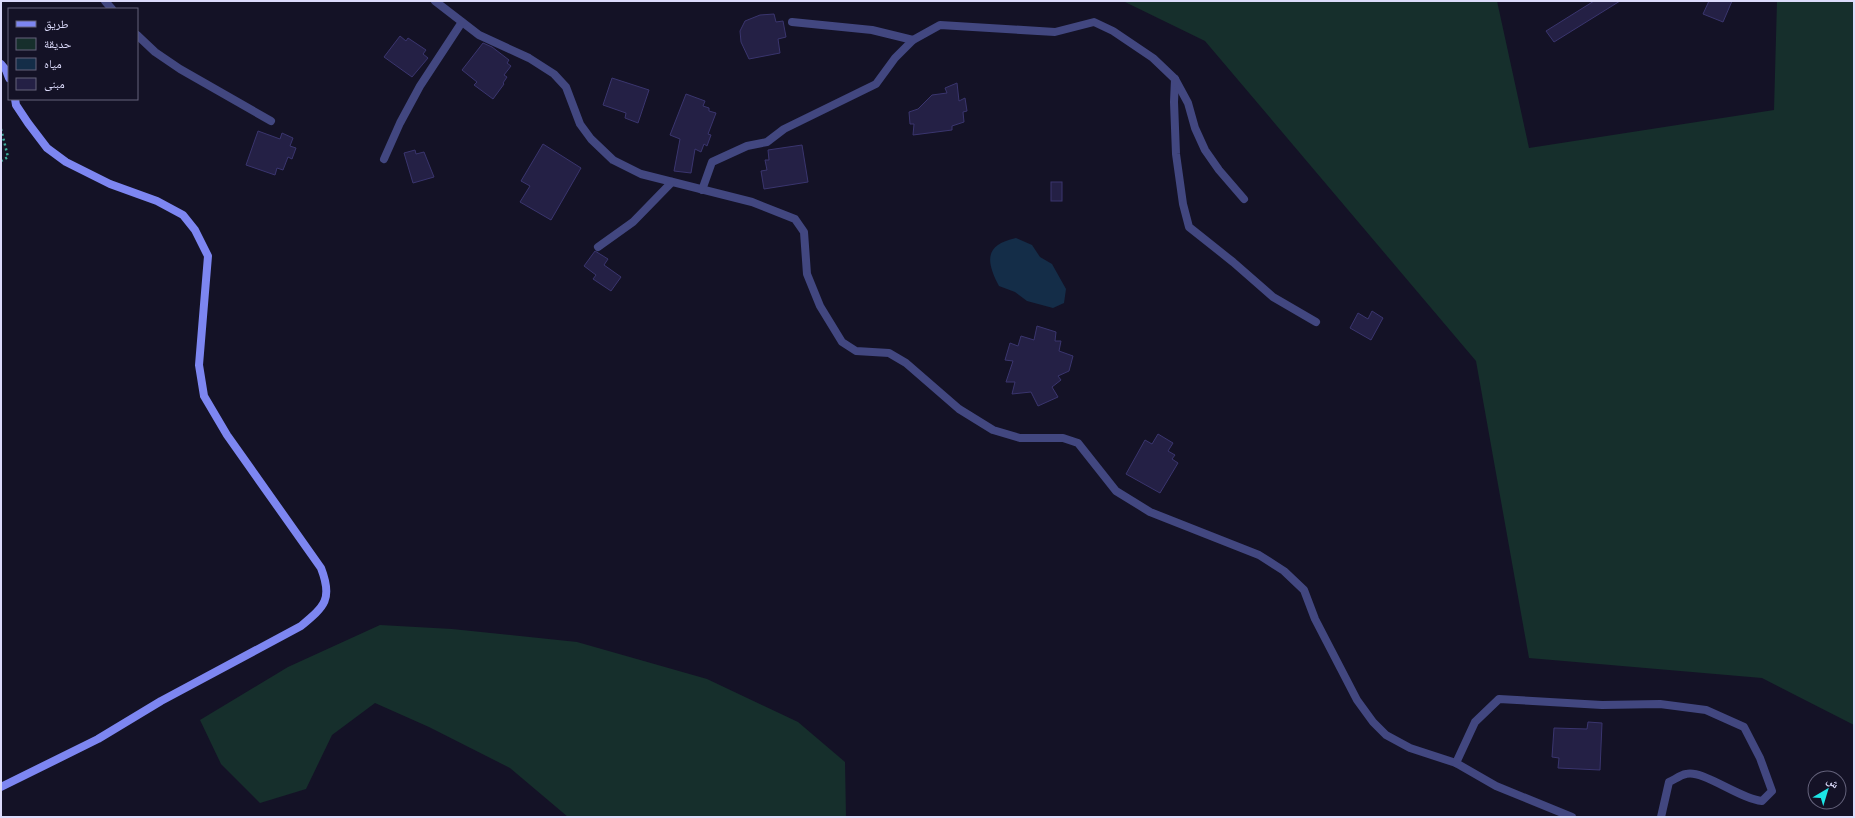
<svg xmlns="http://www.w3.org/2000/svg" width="1855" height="818" viewBox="0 0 1855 818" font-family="Arial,'Noto Naskh Arabic',sans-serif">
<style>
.green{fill:#162f2c}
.water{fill:#142d48}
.building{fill:#242045;stroke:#3a356e}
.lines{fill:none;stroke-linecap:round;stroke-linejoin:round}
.path{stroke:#3dad9b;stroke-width:2.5;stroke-dasharray:2 3;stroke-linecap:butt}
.street{stroke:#424780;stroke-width:8}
.secondary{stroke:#7d86f1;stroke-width:8}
</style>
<rect width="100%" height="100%" fill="#141226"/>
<g class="green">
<path d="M1123,1H1497L1529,148L1774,110L1777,1H1854V725L1762,678L1529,658L1476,361L1205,41Z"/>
<path d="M380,625L452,629L577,642L707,679L798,722L845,762L846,817H568L510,768L429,727L375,703L332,735L306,789L260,803L221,764L200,720L288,667Z"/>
</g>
<path class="water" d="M1016,238L1032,245L1040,257L1052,264L1066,289L1064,303L1053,308L1027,301L1015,292L999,286C986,261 984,245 1016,238Z"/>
<g class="building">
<path d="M1594,1H1620L1554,42L1546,31Z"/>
<path d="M1709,1H1732L1723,22L1703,14Z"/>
<path d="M774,14L776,22L783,21L786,37L778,39L780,53L749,59L741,42L740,31L745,21L760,15Z"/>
<path d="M400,36L406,41L408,38L426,50L423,54L428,58L412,77L384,57Z"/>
<path d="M483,43L492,47L509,60L507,63L511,66L504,75L507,77L503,83L504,84L493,99L474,85L477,82L462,70Z"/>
<path d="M612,78L649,90L638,123L625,118L626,113L603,105Z"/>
<path d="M957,83L959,101L965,98L967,111L963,112L964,122L952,126V130L913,135L914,124H910L909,112L918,109L932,95L947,93L945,88Z"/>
<path d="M686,94L705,101L703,106L709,108V111L716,113L708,134L711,135L707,146L704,144L701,152L695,149L691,173L674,171L680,139L670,135Z"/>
<path d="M258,131L280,139L282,133L293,138L290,146L296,148L292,159L288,157L283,170L277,168L275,175L246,165Z"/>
<path d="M543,144L581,168L551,220L520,202L530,186L521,181Z"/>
<path d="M802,145L808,182L764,189L761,171L767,170L765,160H769L768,150Z"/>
<path d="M415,150L416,154L424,152L434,177L413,183L404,153Z"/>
<rect x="1051" y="182" width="11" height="19"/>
<path d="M595,251L608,259L604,265L621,277L611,291L593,279L596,275L584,266Z"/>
<path d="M1372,311L1383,318L1371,340L1350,328L1358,313L1368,319Z"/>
<path d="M1037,326L1056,332L1055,341H1061L1059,351L1073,356L1069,371L1058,376L1061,380L1052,387L1058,397L1038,406L1031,392L1012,394L1015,382H1006L1013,361L1005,360L1010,343L1018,346L1021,336L1034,340Z"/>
<path d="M1158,434L1173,443L1168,451L1175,455L1172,459L1178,463L1160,493L1126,474L1145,440L1152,444Z"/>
<path d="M1588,722L1602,723L1600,770L1558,768L1559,758L1552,757L1554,728L1587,729Z"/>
</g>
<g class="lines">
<path class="path" d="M1,129L8,157L1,161"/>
<g class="street">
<path d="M105,1L112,9"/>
<path d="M435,1L479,35L529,58L554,74L566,87L580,124L591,139L613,160L641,174L752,202L795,219L804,232L807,274L820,306L842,342L856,351L889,353L906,363L959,409L993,430L1020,438H1063L1078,443L1116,491L1150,512L1259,555L1284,571L1304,590L1315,619L1357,700L1373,722L1386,735L1410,748L1456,763L1496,786L1572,817"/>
<path d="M137,35L155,52L180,69L271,121"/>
<path d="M913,40L940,25L1055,32L1094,22L1113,31L1153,58L1175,79L1174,102L1176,154L1183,204L1189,227L1233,262L1273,297L1316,322"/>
<path d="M1175,79L1188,103L1195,128L1205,150L1219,170L1244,199"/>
<path d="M384,159L400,123L420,86L462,22"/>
<path d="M702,190L712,162L747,146L767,142L784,129L876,84L895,58L913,40L872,30L792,22"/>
<path d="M598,247L633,222L672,182"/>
<path d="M1456,763L1475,722L1499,699L1602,705L1660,704L1706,710L1744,727L1760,758L1772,791L1762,801C1740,799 1702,769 1686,774C1680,775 1674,780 1669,782L1661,817"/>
</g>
<g class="secondary">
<path d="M1,64L6,70L9,78"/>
<path d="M1,787L98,739L161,701L301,626C325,606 333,599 321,568L227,435L204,396L199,365L208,256L195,230L183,215L157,201L110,184L66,162L47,148L28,123L16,105L15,99"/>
</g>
</g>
<rect width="1855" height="818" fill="none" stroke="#dcdbfb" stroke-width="4"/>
<rect x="8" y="8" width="130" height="92" fill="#141226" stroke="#64627b"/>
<rect x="16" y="21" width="20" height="6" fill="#7d86f1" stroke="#64627b"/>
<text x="44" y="28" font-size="12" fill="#dcdbfb">طريق</text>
<rect x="16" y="38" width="20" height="12" fill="#162f2c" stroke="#64627b"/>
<text x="44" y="48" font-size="12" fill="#dcdbfb">حديقة</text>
<rect x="16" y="58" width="20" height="12" fill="#142d48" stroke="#64627b"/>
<text x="44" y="68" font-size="12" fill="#dcdbfb">مياه</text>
<rect x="16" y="78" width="20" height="12" fill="#242045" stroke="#64627b"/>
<text x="44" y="88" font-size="12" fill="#dcdbfb">مبنى</text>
<g transform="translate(1827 790) rotate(38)"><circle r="19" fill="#141226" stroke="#64627b"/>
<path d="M0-3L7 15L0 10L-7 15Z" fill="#1ce6e6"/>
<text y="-6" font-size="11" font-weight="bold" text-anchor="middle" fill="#dcdbfb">ش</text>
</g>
</svg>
